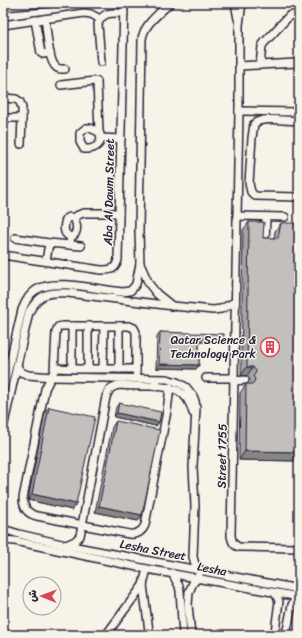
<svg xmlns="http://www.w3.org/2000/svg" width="302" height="638" viewBox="0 0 302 638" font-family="Sriracha,'Playpen Sans Arabic',sans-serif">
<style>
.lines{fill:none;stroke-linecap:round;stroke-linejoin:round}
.minor-casing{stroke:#22223b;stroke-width:10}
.minor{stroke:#f7f3e8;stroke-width:7}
.wall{fill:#a7a4a3;stroke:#22223b}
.shaded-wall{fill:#888684;stroke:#22223b}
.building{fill:#c2bfbd;stroke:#22223b}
.labels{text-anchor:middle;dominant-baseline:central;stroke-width:3;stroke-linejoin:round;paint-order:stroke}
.street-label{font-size:12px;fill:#22223b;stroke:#f7f3e8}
.poi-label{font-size:12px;fill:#22223b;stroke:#f7f3e8;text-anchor:end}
</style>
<rect width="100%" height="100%" fill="#f7f3e8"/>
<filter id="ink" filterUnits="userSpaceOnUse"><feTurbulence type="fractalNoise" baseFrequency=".025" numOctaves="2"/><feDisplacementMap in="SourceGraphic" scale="8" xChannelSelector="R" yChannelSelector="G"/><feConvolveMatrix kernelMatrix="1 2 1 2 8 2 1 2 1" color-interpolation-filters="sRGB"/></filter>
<g filter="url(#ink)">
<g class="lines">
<defs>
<g id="minor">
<path d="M235,3L238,19"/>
<path d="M242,3L239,25V111L231,536C232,541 233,545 239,547L299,548"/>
<path d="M3,7L50,3"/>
<path d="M45,19C47,29 48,61 56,67C59,70 61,69 65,69"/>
<path d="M35,20L41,53L43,54L50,53"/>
<path d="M3,25L84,13L91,14L100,19"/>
<path d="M101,62L98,24C103,11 112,13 124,13"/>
<path d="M260,65L262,46L264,43L289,16L299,14"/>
<path d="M239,66L297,63"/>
<path d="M61,85L95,81H97L99,132"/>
<path d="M3,98L16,99L20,102L22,108V118H3"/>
<path d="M239,111L299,112"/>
<path d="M299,121C287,121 262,116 254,124L252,138L249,183L251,192L255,196L299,197"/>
<path d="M86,128H90L99,132C105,143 95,150 84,149L80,142V133Z"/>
<path d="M101,138L121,139"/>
<path d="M21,144L22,118"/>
<path d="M3,193V188"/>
<path d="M237,216L285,217"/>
<path d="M73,218L78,215L84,213H119"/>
<path d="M15,238L49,243"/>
<path d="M265,242L266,217"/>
<path d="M70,245C70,243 70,240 71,238C73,234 72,238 75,234C78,228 77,219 70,217L66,219C64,226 62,234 71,237"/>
<path d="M3,255L101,270C111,270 115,270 118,260L124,3"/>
<path d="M46,261L49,243L81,246"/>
<path d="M140,264L149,284L157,294L172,306"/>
<path d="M88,326V368"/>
<path d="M17,366L21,372L28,375L52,377L167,379L177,382L186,387L193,396L195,401L196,408L193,467L195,506L193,557L195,564L200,570L198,578L193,583L189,592L188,605L191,635"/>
<path d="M55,368L79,369H136"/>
<path d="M72,368V326"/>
<path d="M103,368L104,326"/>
<path d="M119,369V326"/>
<path d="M206,378H234"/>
<path d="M140,379L137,376L136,371V332L134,328L129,326H62L58,327L56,332L54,371L45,389L23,498C23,508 28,514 37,516L129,534C137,535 142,532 145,525L167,411L170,387"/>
<path d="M234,381L245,380"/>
<path d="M3,391L22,310C25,302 29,294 36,290C54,278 100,290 122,292L130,291L133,288L136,284L140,264L139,231L142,39C144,24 160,13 170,3"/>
<path d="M3,428L29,312C40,293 48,292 68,293L173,306L213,310L221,309L235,302"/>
<path d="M3,529L19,534L66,545L299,589"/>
<path d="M3,540L15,541L147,569L299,597"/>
<path d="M66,545L75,541L80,536L106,397C109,389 112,386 120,385C131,386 141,386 151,386C174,387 187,389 193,413"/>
<path d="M147,569L143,585L149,631L148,635"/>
<path d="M172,573L179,586L180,591L183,635"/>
<path d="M275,593L279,601L276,624L275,635"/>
<path d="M106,635L143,585"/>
<path d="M286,635L292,605L295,599L299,598"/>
</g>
</defs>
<use href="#minor" class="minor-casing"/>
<use href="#minor" class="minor"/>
</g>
<g class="wall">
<path d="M249,222L263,238H274L275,231L281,223L299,461L239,460L240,393L246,384H247L250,380L247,376L241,375L243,230Z"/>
<path d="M160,332L224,339L221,342H199V365L196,369L156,368L157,336Z"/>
<path d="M119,403L159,422L156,426L114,417L116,407Z"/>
<path d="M49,407L72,510L28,500L45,412Z"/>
<path d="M116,421L142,515L138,521L95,512L112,427Z"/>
</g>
<g class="shaded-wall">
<path d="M199,338L224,339L221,342H197Z"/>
<path d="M159,364L199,365L196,369L156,368Z"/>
<path d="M247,367H253L247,376L241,375Z"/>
<path d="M117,413L159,422L156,426L114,417Z"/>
<path d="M245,451L299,452V461L239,460Z"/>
<path d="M32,494L76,504L72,510L28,500Z"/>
<path d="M99,506L142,515L138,521L95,512Z"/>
</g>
<g class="building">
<path d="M249,222H264L263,238H278L281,223H299V452L245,451L246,384H252L254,382L255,379L253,376L255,374L256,371L253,367H247Z"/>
<path d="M160,332L224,334V339L199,338V365L159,364Z"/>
<path d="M119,403L161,412L159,422L117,413Z"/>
<path d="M49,407L95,417L76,504L32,494Z"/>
<path d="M116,421L160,430L142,515L99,506Z"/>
</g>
</g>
<defs>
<symbol id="building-ring" viewBox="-11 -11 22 22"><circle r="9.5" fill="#f7f3e8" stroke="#d1495b" stroke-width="1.5"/><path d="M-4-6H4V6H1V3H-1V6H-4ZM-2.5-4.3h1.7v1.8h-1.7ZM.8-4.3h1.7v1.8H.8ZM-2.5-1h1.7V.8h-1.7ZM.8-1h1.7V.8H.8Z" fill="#d1495b"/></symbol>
</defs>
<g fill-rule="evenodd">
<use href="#building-ring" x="259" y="336" width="22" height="22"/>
</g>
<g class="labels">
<g class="street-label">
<text transform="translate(109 192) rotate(-89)">Aba Al Dawm Street</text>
<text transform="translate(222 456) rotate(-89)">Street 1755</text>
<text transform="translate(153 550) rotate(11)">Lesha Street</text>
<text transform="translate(212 569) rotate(11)">Lesha</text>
</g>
<g class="poi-label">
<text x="256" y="340">Qatar Science &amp;<tspan x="256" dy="14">Technology Park</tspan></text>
</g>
</g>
<rect width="302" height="638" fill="none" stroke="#f7f3e8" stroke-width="16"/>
<rect x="8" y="8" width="286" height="622" fill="none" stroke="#22223b" stroke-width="1.5" filter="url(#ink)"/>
<g transform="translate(42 596) rotate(271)"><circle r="19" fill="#f7f3e8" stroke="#a29fa3"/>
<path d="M0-3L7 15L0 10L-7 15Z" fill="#d1495b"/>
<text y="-6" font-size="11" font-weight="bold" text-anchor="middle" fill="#22223b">ش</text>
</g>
</svg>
